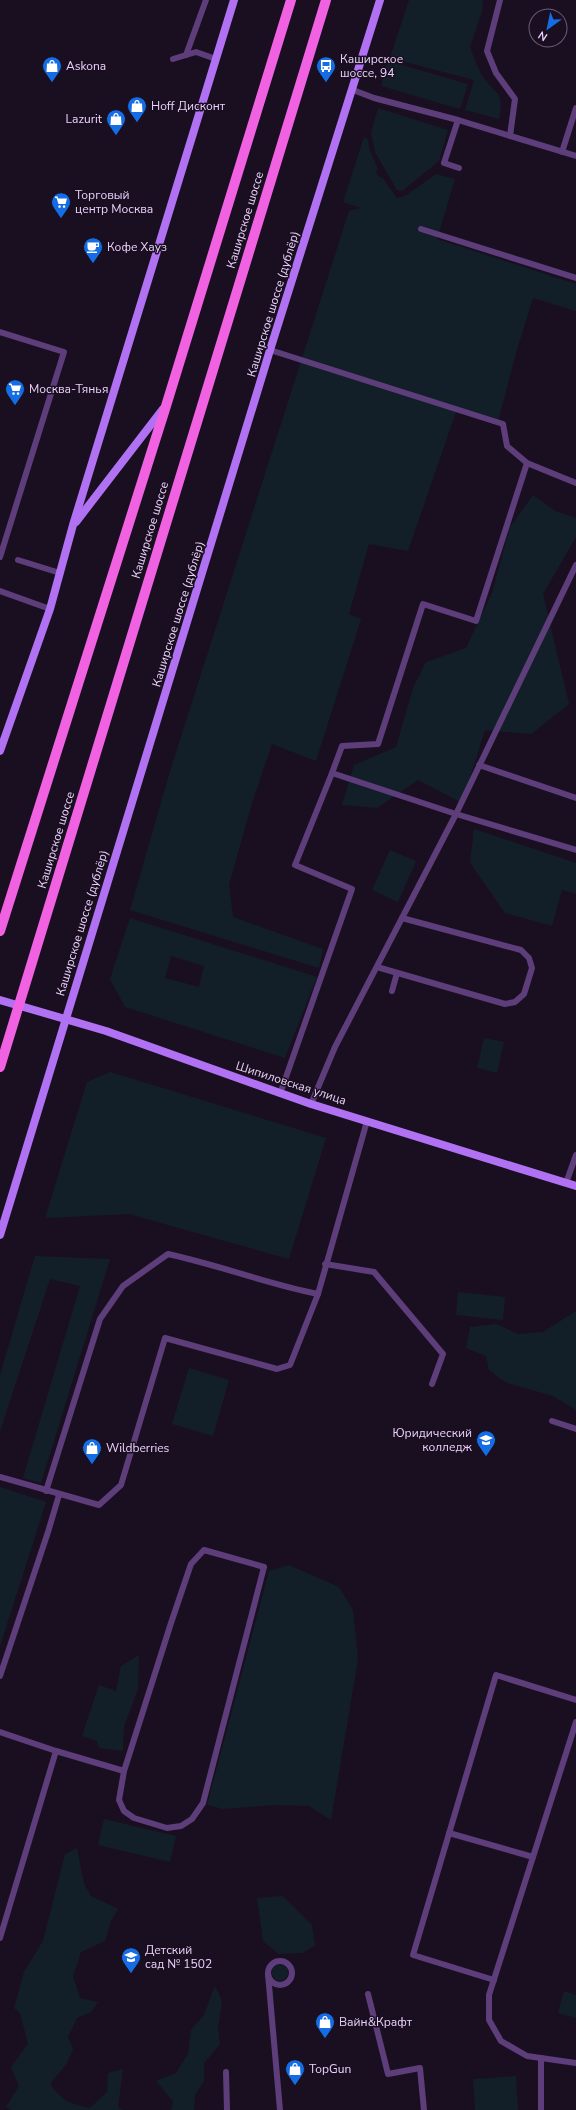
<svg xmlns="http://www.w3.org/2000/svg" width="576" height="2110" viewBox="0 0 576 2110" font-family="'Nunito Sans',sans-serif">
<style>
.green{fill:#121f29;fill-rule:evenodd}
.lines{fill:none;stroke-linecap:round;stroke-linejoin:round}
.service{stroke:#5d3e7b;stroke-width:6}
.secondary{stroke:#b171f3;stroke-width:8}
.primary{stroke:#f162e3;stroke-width:10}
.labels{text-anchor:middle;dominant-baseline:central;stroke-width:3;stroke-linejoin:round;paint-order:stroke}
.poi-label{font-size:12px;fill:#ead1fb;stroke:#1a0f20;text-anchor:start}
.street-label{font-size:12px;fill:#ead1fb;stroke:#1a0f20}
</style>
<rect width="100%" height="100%" fill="#1a0f20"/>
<g class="green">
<path d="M409,0H482L483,8L470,47C474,57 478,70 484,78C497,97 504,90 499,119L465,110L474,80L390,58Z"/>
<path d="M388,61L468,84L460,109L381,86Z"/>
<path d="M378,108L448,130L439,161L402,191L397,190L375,152L371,133Z"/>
<path d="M364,137L368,140L370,151L378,169L376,173L379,177H382L397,198L405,196L436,174L455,179L437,239L576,284V311L533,298L516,353L498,422L457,409L408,551L369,544L349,614L361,619L316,761L272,744L252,803L229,885L233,917L323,949L319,968L130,910L171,768L349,211L361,208L343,202Z"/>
<path d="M533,495L555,511L576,518V537L543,594L569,704L531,734L485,730L462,803L418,780L377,808L342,805L354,765L396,747L413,688L426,662L466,648L492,593L510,527Z"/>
<path d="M474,829L576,863V894L562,890L552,926L505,913L470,863Z"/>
<path d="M390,850L416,861L398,902L372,890Z"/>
<path d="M130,918L317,977L285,1058L125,1007L110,979ZM171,956L204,966L199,987L165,978Z"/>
<path d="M484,1038L504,1042L497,1073L477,1068Z"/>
<path d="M110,1072L326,1138L289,1259L129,1214L45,1218L87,1082Z"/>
<path d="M35,1256L110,1259L41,1483L23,1478L80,1286L50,1279L0,1431V1375Z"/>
<path d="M458,1292L505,1297L503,1320L456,1315Z"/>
<path d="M576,1311V1410L553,1396L505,1382L489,1370L486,1356L466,1348L470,1327L496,1324L518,1334L543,1332Z"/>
<path d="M189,1368L229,1380L213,1436L172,1424Z"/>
<path d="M0,1487L46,1502L0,1646Z"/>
<path d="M289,1565L339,1587L353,1610L358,1659L331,1820L309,1806L276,1805L223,1809L207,1805L269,1571Z"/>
<path d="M139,1655L138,1689L124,1726L123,1751L99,1748L97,1741L82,1736L99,1685L116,1691L121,1666Z"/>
<path d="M104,1819L176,1836L170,1862L98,1845Z"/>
<path d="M77,1848L84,1884L91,1896L118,1909L111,1921L105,1941L81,1952L73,1976L80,1998L98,2002L91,2012L77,2018L68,2037L73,2049L67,2063L50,2084C63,2101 69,2104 90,2108L107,2092L108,2073L123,2069L118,2107L123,2110H11L6,2107L19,2086L11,2067L28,2044L20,2013L14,2008L24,1972L43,1941L65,1854Z"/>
<path d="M283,1896L312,1925L315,1946L302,1953L279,1954L263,1941L257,1898Z"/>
<circle cx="280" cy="1973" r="8"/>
<path d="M215,1986L222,2001L218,2028L220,2044L204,2063V2081L195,2095L194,2110H171L173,2101L156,2081L176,2073L188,2054L191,2030L204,2015Z"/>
<path d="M564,1991L576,1995V2018L558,2013Z"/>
<path d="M516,2076L518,2110H475L473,2079Z"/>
</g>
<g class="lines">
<g class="service">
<path d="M206,0L186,55L196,52L216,59"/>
<path d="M500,0L487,51L496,73L515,99L510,136"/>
<path d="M173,59L186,55"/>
<path d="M353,90L374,98L458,120L576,156"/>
<path d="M458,120L444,163L459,168"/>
<path d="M562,152L576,108"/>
<path d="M421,229L576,278"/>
<path d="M0,332L64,352L0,557"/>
<path d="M270,350L503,424L507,446L527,463L576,483"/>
<path d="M18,560L60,573"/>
<path d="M0,591L50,609"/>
<path d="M479,765L576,798"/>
<path d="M332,773L342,746L378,744L423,604L476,621L527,463"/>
<path d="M377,967L505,1004L515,1002L524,994L532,968L529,958L521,950L402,918"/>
<path d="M392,991L397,973"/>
<path d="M280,1094L352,889L295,865L332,773L456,814L576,565"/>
<path d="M311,1104L335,1047L456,814L576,850"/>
<path d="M566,1183L576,1155"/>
<path d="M325,1264L374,1272L443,1354L432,1384"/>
<path d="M552,1421L576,1429"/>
<path d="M0,1477L99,1505L121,1485L165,1338L277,1369L290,1365L318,1294L367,1121"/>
<path d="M46,1491L100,1319L123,1286L168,1254C219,1265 267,1284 318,1294"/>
<path d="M204,1550L264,1567L203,1803L192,1819L181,1826L167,1828L134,1818L124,1811L119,1800L124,1771L171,1623L191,1564Z"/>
<path d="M0,1676L48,1532L59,1495"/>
<path d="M576,1722L489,1995V2020L501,2041L527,2056L576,2063"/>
<path d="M0,1732L56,1751L0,1938"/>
<path d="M56,1751L124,1771"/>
<path d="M449,1833L533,1857"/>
<circle cx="280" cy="1973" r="12"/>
<path d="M268,1974L280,2110"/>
<path d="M494,1980L413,1955L496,1675L576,1700"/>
<path d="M368,1994L388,2074L420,2068L424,2110"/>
<path d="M541,2058V2110"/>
<path d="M226,2072L227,2110"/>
</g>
<g class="secondary">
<path d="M76,522L163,409"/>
<path d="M0,751L50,609L73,525L234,0"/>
<path d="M0,1000L106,1031L311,1104L576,1186"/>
<path d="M0,1235L270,350L380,0"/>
</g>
<g class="primary">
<path d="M0,931L166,406L291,0"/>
<path d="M0,1067L326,0"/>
</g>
</g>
<defs>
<symbol id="shop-pin" viewBox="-11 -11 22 30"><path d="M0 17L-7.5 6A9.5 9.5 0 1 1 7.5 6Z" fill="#146de4" stroke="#1a0f20"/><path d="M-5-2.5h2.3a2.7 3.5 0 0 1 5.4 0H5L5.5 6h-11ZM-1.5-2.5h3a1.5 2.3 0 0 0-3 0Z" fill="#fff"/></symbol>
<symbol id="bus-pin" viewBox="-11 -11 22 30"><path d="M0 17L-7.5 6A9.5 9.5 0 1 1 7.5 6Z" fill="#146de4" stroke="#1a0f20"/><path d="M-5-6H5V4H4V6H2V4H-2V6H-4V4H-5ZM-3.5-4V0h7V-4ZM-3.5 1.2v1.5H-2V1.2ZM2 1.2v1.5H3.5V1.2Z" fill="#fff"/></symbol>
<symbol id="supermarket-pin" viewBox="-11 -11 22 30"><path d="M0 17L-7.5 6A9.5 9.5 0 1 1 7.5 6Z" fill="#146de4" stroke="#1a0f20"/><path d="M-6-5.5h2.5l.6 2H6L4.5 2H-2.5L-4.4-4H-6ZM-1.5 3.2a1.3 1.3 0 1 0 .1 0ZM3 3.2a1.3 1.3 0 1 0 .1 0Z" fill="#fff"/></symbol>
<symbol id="cafe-pin" viewBox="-11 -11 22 30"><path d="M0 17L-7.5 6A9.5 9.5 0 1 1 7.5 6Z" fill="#146de4" stroke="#1a0f20"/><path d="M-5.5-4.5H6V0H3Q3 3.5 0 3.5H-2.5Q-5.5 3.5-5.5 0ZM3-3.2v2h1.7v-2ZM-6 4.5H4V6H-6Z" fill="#fff"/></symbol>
<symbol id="university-pin" viewBox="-11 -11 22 30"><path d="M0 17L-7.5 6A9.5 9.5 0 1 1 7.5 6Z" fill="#146de4" stroke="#1a0f20"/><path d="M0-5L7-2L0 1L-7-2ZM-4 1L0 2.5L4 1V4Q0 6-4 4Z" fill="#fff"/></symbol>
<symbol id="school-pin" viewBox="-11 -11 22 30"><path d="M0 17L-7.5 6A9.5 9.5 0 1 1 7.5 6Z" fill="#146de4" stroke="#1a0f20"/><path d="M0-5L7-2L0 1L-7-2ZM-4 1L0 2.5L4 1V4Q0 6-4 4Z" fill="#fff"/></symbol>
</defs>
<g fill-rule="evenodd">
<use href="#shop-pin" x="41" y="55" width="22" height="30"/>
<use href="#bus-pin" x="315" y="55" width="22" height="30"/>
<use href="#shop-pin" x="126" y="95" width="22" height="30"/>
<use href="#shop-pin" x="105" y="108" width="22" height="30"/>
<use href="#supermarket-pin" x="50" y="191" width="22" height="30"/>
<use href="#cafe-pin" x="82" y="236" width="22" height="30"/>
<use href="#supermarket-pin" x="4" y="378" width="22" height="30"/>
<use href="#university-pin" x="475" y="1429" width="22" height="30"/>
<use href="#shop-pin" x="81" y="1437" width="22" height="30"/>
<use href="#school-pin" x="120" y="1946" width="22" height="30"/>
<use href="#shop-pin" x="314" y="2011" width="22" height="30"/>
<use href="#shop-pin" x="284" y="2058" width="22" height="30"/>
</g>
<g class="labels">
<g class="poi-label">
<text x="340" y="59">Каширское<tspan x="340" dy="14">шоссе, 94</tspan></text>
<text x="66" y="66">Askona</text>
<text x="151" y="106">Hoff Дисконт</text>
<text x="102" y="119" text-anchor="end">Lazurit</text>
<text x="75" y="195">Торговый<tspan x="75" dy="14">центр Москва</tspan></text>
<text x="107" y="247">Кофе Хауз</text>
<text x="29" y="389">Москва-Тянья</text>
<text x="472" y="1433" text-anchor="end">Юридический<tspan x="472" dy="14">колледж</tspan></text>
<text x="106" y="1448">Wildberries</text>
<text x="145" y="1950">Детский<tspan x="145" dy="14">сад № 1502</tspan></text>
<text x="339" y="2022">Вайн&amp;Крафт</text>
<text x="309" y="2069">TopGun</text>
</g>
<g class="street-label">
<text transform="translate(245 220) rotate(-73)">Каширское шоссе</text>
<text transform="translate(273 304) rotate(-73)">Каширское шоссе (дублёр)</text>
<text transform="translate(150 530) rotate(-73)">Каширское шоссе</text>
<text transform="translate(178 614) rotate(-73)">Каширское шоссе (дублёр)</text>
<text transform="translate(56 840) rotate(-73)">Каширское шоссе</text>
<text transform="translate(82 923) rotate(-73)">Каширское шоссе (дублёр)</text>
<text transform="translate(291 1083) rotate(18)">Шипиловская улица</text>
</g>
</g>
<g transform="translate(548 28) rotate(213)"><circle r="19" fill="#1a0f20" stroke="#6d5d78"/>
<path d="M0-3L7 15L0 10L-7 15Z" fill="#146de4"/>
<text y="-6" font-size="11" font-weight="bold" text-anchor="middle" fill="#ead1fb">N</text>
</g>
</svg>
